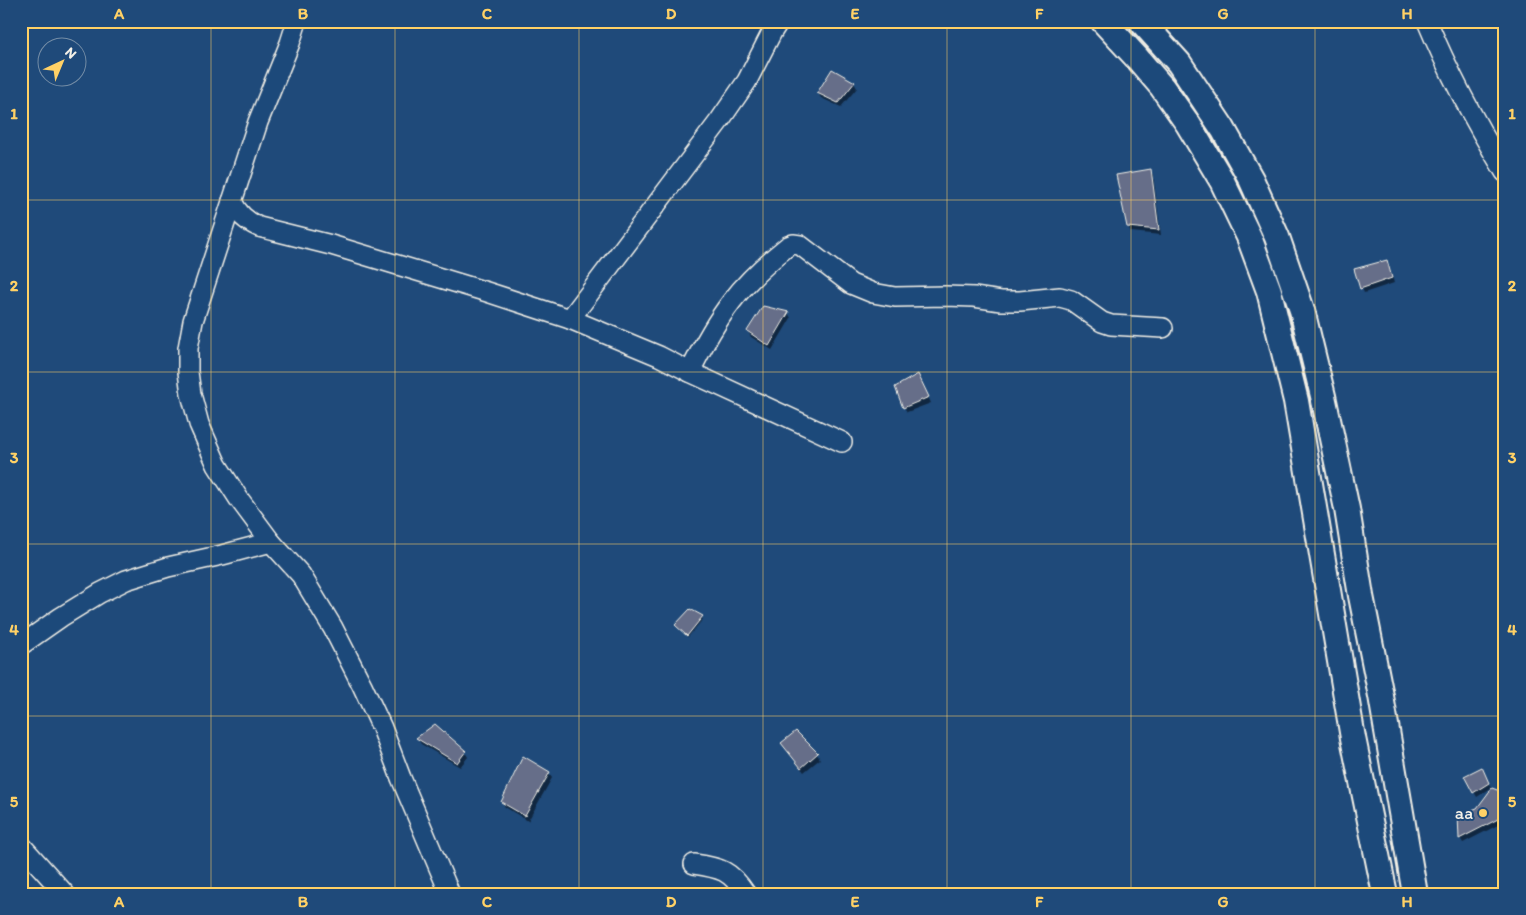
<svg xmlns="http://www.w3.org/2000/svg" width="1526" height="915" viewBox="0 0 1526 915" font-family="Itim,sans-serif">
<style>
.shadow{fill:#0007}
.building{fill:#666e89;stroke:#f4f1e8}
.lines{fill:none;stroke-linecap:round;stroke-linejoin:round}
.minor-casing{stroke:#f4f1e8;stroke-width:22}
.major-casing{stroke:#f4f1e8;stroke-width:28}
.minor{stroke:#1f4a7a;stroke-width:19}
.major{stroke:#1f4a7a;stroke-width:24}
.grid{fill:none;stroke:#ffd166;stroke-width:1;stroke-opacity:0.55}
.poi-dot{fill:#ffd166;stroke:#1f4a7a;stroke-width:2}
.labels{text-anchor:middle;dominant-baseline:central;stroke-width:4;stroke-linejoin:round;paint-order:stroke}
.poi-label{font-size:18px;fill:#f4f1e8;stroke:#1f4a7a;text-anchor:end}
.neatline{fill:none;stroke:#ffd166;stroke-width:2}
.grid-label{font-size:16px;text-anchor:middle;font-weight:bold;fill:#ffd166}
</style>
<rect width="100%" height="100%" fill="#1f4a7a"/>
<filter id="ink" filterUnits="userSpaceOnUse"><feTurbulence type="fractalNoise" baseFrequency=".02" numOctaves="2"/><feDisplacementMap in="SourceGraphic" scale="10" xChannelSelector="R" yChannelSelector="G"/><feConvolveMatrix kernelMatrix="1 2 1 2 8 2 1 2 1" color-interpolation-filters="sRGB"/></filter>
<g filter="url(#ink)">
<g class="shadow">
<path d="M854,83L857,88L841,107L821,98L818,93Z"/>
<path d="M1150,170L1153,175L1161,235L1131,232L1128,226Z"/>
<path d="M1386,261L1389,266L1394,283L1364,293L1362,288Z"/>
<path d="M788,313L791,318L772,350L751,337L748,331Z"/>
<path d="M921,381L931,403L907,412L904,407Z"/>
<path d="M690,610L703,619L688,637L678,627Z"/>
<path d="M418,739L465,752L468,757L460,767L421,744Z"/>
<path d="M782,744L817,754L820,759L804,772Z"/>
<path d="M549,773L552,778L528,821L505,807L502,802Z"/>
<path d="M1485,774L1491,788L1477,797L1466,777Z"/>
<path d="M1505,794V819L1500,824L1463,843L1460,838L1459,816L1478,810Z"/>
</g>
<g class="building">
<path d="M832,69L855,82L838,103L817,93Z"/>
<path d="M1151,169L1159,230L1127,227L1116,175Z"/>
<path d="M1387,260L1392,278L1360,289L1354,269Z"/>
<path d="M763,306L789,312L769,346L747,331Z"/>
<path d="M918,374L929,397L903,408L895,387Z"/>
<path d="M690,609L703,616L687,636L675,625Z"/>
<path d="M435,724L466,751L457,763L416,738Z"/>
<path d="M796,731L818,753L801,768L781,743Z"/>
<path d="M523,756L550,772L525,816L501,802Z"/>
<path d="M1482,767L1489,783L1473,793L1464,776Z"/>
<path d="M1492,788L1505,793V811L1498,819L1459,839L1458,815L1477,808Z"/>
</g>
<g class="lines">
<defs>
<g id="minor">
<path d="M297,21L290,43L258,122L193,321L188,348V372L191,394L199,424L217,465L239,499L271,542L301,575L333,628L362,685L382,728L401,778L450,894"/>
<path d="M1427,21C1449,74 1476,124 1505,172"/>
<path d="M232,201C238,214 246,221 259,227L331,245L487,292L570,319L659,356L690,372L842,442"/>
<path d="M570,319L720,120L747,81L772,32L779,21"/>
<path d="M690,372C702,347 715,323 732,301C748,280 768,262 788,246L793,244L800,245L851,284L873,293L895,297L946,296L974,297L1001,301H1020L1060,297L1071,300L1102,322L1111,325L1163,328"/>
<path d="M21,645L61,617L100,593L126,580L168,567L222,555L271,542"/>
<path d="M21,845L65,894"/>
<path d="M694,864C721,868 730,870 746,894"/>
</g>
<g id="major">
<path d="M1103,21L1138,59L1162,87L1188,124L1222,181L1249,237L1269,291L1296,401L1353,738L1385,894"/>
<path d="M1141,21L1179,63L1223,129L1251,179L1277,237L1302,310L1323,396L1347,509L1361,596L1381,696L1415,894"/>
</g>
</defs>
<use href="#minor" class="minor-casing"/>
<use href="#major" class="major-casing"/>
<use href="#minor" class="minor"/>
<use href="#major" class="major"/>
</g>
</g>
<path class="grid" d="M211,21V894M395,21V894M579,21V894M763,21V894M947,21V894M1131,21V894M1315,21V894M21,200H1505M21,372H1505M21,544H1505M21,716H1505"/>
<circle class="poi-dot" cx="1483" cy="813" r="5"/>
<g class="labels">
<g class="poi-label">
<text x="1473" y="813">aa</text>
</g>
</g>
<rect width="1526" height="915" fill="none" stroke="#1f4a7a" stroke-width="55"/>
<g transform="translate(62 62) rotate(44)"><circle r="24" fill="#1f4a7a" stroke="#748da6"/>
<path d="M0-4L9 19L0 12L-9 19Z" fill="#ffd166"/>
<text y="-8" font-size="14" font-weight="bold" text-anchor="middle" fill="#f4f1e8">N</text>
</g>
<rect x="28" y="28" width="1470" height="860" class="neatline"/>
<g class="grid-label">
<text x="119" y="19">A</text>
<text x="303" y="19">B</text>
<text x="487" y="19">C</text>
<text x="671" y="19">D</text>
<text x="855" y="19">E</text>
<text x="1039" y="19">F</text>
<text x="1223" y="19">G</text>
<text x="1407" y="19">H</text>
<text x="14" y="119">1</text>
<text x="1512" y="119">1</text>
<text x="14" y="291">2</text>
<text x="1512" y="291">2</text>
<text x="14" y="463">3</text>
<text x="1512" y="463">3</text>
<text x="14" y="635">4</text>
<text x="1512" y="635">4</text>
<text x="14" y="807">5</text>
<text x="1512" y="807">5</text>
<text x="119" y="907">A</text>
<text x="303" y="907">B</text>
<text x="487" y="907">C</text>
<text x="671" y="907">D</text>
<text x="855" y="907">E</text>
<text x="1039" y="907">F</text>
<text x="1223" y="907">G</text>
<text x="1407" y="907">H</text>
</g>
</svg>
